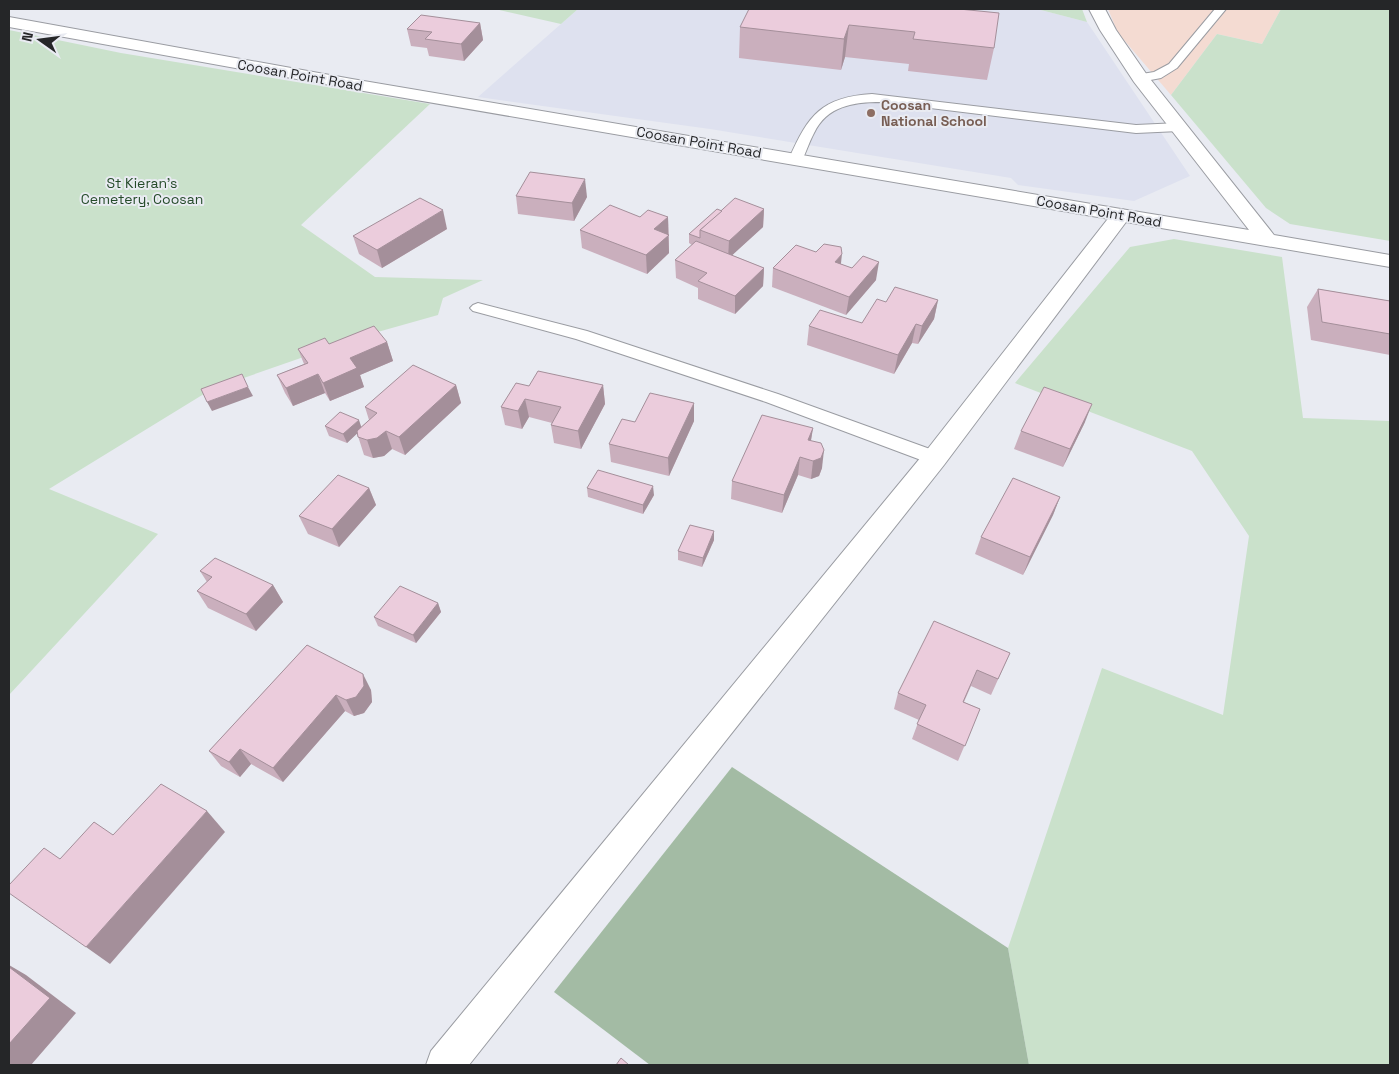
<svg xmlns="http://www.w3.org/2000/svg" width="1399" height="1074" viewBox="0 0 1399 1074" font-family="'Space Grotesk',sans-serif">
<style>
.commercial{fill:#f4dbd2}
.built{fill:#dee1ef}
.green{fill:#cae1cb}
.forest{fill:#a3bba4}
.lines{fill:none;stroke-linecap:round;stroke-linejoin:round}
.service-casing{stroke:#9a9ca2;stroke-width:2}
.minor-casing{stroke:#9a9ca2;stroke-width:2}
.tertiary-casing{stroke:#9a9ca2;stroke-width:2}
.service{fill:#fff;fill-rule:evenodd}
.minor{fill:#fff;fill-rule:evenodd}
.tertiary{fill:#fff;fill-rule:evenodd}
.wall{fill:#caafbd}
.shaded-wall{fill:#a48f9a}
.building{fill:#ebccdc;stroke:#a48f9a}
.education-dot{fill:#8d6e63;stroke:#e9ebf2;stroke-width:2}
.labels{text-anchor:middle;dominant-baseline:central;stroke-width:4;stroke-linejoin:round;paint-order:stroke}
.far-street-label{font-size:14px;fill:#252628;stroke:#e9ebf2}
.far-education-label{font-size:14px;font-weight:bold;fill:#785e54;stroke:#e9ebf2;text-anchor:start}
.far-park-label{font-size:14px;fill:#254b2a;stroke:#e9ebf2}
</style>
<rect width="100%" height="100%" fill="#e9ebf2"/>
<path class="commercial" d="M1108,9H1281L1262,44L1217,34L1171,95L1118,33Z"/>
<path class="built" d="M578,9H1037L1087,22L1190,176L1134,201L1018,185L1011,178L710,129L478,97Z"/>
<g class="green">
<path d="M495,9H578L561,24Z"/>
<path d="M1037,9H1082L1087,22Z"/>
<path d="M1281,9H1390V241L1290,224L1266,208L1171,95L1217,34L1262,44Z"/>
<path d="M9,30L121,53L430,104L301,225L375,277L483,280L443,298L438,315L367,335L212,389L49,489L158,534L9,695Z"/>
<path d="M1174,239L1282,257L1303,418L1390,421V1065H1029L1008,948L1102,668L1223,715L1249,536L1192,451L1015,383L1130,247Z"/>
</g>
<path class="forest" d="M732,767L1008,948L1029,1065H650L554,992Z"/>
<g class="lines">
<defs>
<g id="service">
<path d="M1215,9H1226L1177,68L1161,78L1140,82L1136,81L1134,78L1136,75L1154,72L1169,64Z"/>
<path d="M872,94L1136,125L1179,123L1185,127L1179,131L1136,133L881,102C853,102 827,106 814,133C809,142 806,153 801,162H791L789,159C808,115 822,97 872,94Z"/>
<path d="M478,303L587,331L778,394L941,453L944,458L941,463L935,464L929,463L766,402L576,339L473,311L470,308L473,305Z"/>
</g>
<path id="minor" d="M9,17L352,79L1121,209L1128,211L1131,215L1128,219L1121,221L352,89L9,27Z"/>
<path id="tertiary" d="M1089,9H1105L1116,30L1147,75L1274,235L1390,255V267L1126,222L944,465L469,1065H426L431,1051L926,451L1114,211L1121,209L1249,230L1134,82L1100,30Z"/>
</defs>
<use href="#service" class="service-casing"/>
<use href="#minor" class="minor-casing"/>
<use href="#tertiary" class="tertiary-casing"/>
<use href="#service" class="service"/>
<use href="#minor" class="minor"/>
<use href="#tertiary" class="tertiary"/>
</g>
<g class="wall">
<path d="M959,9L994,48L987,80L908,71L909,64L845,57L841,70L739,58L740,27Z"/>
<path d="M480,23L483,40L464,61L429,56L427,48L411,46L407,29Z"/>
<path d="M516,196L587,197L574,221L518,214Z"/>
<path d="M764,209L763,227L732,255L764,268L763,286L735,314L698,299V288L676,278L675,260L692,245L689,243V234L722,211Z"/>
<path d="M640,217H668L669,253L647,274L582,248L580,230Z"/>
<path d="M447,229L382,268L359,254L353,236Z"/>
<path d="M841,264L876,280L846,315L772,287L773,268Z"/>
<path d="M1318,289L1390,301V355L1311,340L1307,307Z"/>
<path d="M938,300L934,319L918,344L912,343L894,374L807,345L809,326L862,323L886,302Z"/>
<path d="M387,342L393,361L360,375L364,387L330,401L325,393L293,406L285,393L277,375L304,364L298,349L329,344Z"/>
<path d="M456,385L461,403L405,455L392,449L384,456L373,458L364,455L357,433L347,443L329,436L325,426L361,427L369,420L365,407Z"/>
<path d="M603,385L605,404L581,449L554,443L551,425L552,423L529,417L522,429L505,425L501,407L529,386Z"/>
<path d="M694,421L669,476L611,462L609,444L635,422Z"/>
<path d="M1085,422L1063,467L1014,449L1021,431Z"/>
<path d="M813,428L811,440L822,468L819,476L811,479L798,475L782,513L731,499L732,481Z"/>
<path d="M369,488L376,505L339,547L308,534L299,516Z"/>
<path d="M587,488L654,495L643,514L588,497Z"/>
<path d="M1060,497L1053,515L1023,575L975,554L981,537Z"/>
<path d="M714,531V540L702,567L678,560V551Z"/>
<path d="M200,571L273,585L283,602L256,631L208,608L197,591L207,582Z"/>
<path d="M438,603L441,612L416,643L378,626L374,617Z"/>
<path d="M307,645L371,690L372,702L364,713L354,716L345,711L283,782L251,764L240,777L221,766L209,751Z"/>
<path d="M1010,653L991,695L971,686L964,702L980,709L958,761L912,739L919,720L894,709L898,693Z"/>
</g>
<g class="shaded-wall">
<path d="M480,23L483,40L464,61L461,44Z"/>
<path d="M849,25L845,57L841,70L844,39Z"/>
<path d="M585,179L587,197L574,221L572,203Z"/>
<path d="M764,209L763,227L728,259L729,241Z"/>
<path d="M443,210L447,229L382,268L377,250Z"/>
<path d="M668,217L669,253L647,274L646,255L654,229Z"/>
<path d="M842,254L840,272L835,262Z"/>
<path d="M879,262L876,280L846,315L849,297Z"/>
<path d="M764,268L763,286L735,314V296Z"/>
<path d="M938,300L934,319L918,344L922,326Z"/>
<path d="M916,324L912,343L894,374L898,355Z"/>
<path d="M387,342L393,361L360,375L364,387L330,401L323,383L350,358Z"/>
<path d="M318,374L325,393L293,406L286,388Z"/>
<path d="M456,385L461,403L405,455L399,437Z"/>
<path d="M603,385L605,404L581,449L578,431Z"/>
<path d="M248,387L253,396L212,411L207,402Z"/>
<path d="M525,399L529,417L522,429L518,411Z"/>
<path d="M694,403V421L669,476L668,458Z"/>
<path d="M1092,404L1085,422L1063,467L1070,449Z"/>
<path d="M359,420L362,429L347,443L343,434Z"/>
<path d="M813,428L810,446L808,440Z"/>
<path d="M386,431L392,449L384,456L373,458L367,440Z"/>
<path d="M824,450L822,468L819,476L811,479L813,461Z"/>
<path d="M800,457L798,475L782,513L784,495Z"/>
<path d="M653,486L654,495L643,514V505Z"/>
<path d="M369,488L376,505L339,547L332,529Z"/>
<path d="M1060,497L1053,515L1023,575L1030,557Z"/>
<path d="M714,531V540L702,567L703,558Z"/>
<path d="M273,585L283,602L256,631L246,614Z"/>
<path d="M438,603L441,612L416,643L413,635Z"/>
<path d="M363,674L371,690L372,702L364,713L354,716L346,700Z"/>
<path d="M336,695L345,711L283,782L273,768Z"/>
<path d="M240,749L251,764L240,777L229,762Z"/>
<path d="M207,811L225,832L110,964L86,947Z"/>
<path d="M9,965L26,975L76,1013L31,1065H9Z"/>
</g>
<g class="building">
<path d="M749,9H959L999,13L994,48L913,39L915,32L849,25L844,39L740,27Z"/>
<path d="M421,15L480,23L461,44L425,39L432,32L407,29Z"/>
<path d="M530,172L585,179L572,203L516,196Z"/>
<path d="M420,198L443,210L377,250L353,236Z"/>
<path d="M735,198L764,209L729,241L700,230Z"/>
<path d="M610,205L640,217L648,210L668,217L654,229L669,235L646,255L580,230Z"/>
<path d="M717,209L722,211L700,230V238L689,234Z"/>
<path d="M696,241L764,268L735,296L698,281L707,273L675,260Z"/>
<path d="M824,244L841,247L842,254L835,262L852,268L863,256L879,262L849,297L773,268L796,245L816,252Z"/>
<path d="M895,287L938,300L922,326L916,324L898,355L809,326L820,310L862,323L877,299L886,302Z"/>
<path d="M1318,289L1390,301V334L1322,322Z"/>
<path d="M374,326L387,342L350,358L357,368L323,383L318,374L286,388L277,375L308,363L298,349L325,338L329,344Z"/>
<path d="M413,365L456,385L399,437L386,431L377,438L367,440L358,437L357,431L377,413L365,407Z"/>
<path d="M538,371L603,385L578,431L551,425L561,407L525,399L518,411L501,407L516,383L529,386Z"/>
<path d="M242,374L248,387L207,402L201,389Z"/>
<path d="M1044,387L1092,404L1070,449L1021,431Z"/>
<path d="M650,393L694,403L668,458L609,444L622,419L635,422Z"/>
<path d="M340,412L359,420L343,434L325,426Z"/>
<path d="M762,415L813,428L808,440L821,443L824,450L821,458L813,461L800,457L784,495L732,481Z"/>
<path d="M598,470L653,486L643,505L587,488Z"/>
<path d="M338,475L369,488L332,529L299,516Z"/>
<path d="M1013,478L1060,497L1030,557L981,537Z"/>
<path d="M690,525L714,531L703,558L678,551Z"/>
<path d="M215,558L273,585L246,614L197,591L212,577L200,571Z"/>
<path d="M400,586L438,603L413,635L374,617Z"/>
<path d="M934,621L1010,653L998,679L977,670L963,702L980,709L965,746L917,724L926,705L898,693Z"/>
<path d="M307,645L363,674L364,686L356,697L346,700L336,695L273,768L240,749L229,762L209,751Z"/>
<path d="M161,784L207,811L86,947L9,893V885L44,848L60,859L94,822L113,835Z"/>
<path d="M9,967L50,998L9,1044Z"/>
<path d="M621,1058L629,1065H616Z"/>
</g>
<circle class="education-dot" cx="871" cy="113" r="5"/>
<g class="labels">
<g class="far-street-label">
<text transform="translate(300 75) rotate(10)">Coosan Point Road</text>
<text transform="translate(699 142) rotate(10)">Coosan Point Road</text>
<text transform="translate(1099 211) rotate(10)">Coosan Point Road</text>
</g>
<g class="far-education-label">
<text x="881" y="105">Coosan<tspan x="881" dy="16">National School</tspan></text>
</g>
<g class="far-park-label">
<text x="142" y="183">St Kieran's<tspan x="142" dy="16">Cemetery, Coosan</tspan></text>
</g>
</g>
<rect width="1399" height="1074" fill="none" stroke="#252628" stroke-width="20"/>
<g transform="translate(40 40) rotate(284)" stroke="#e9ebf2" stroke-width="4" paint-order="stroke">
<path d="M0-4L9 19L0 12L-9 19Z" fill="#252628"/>
<text y="-8" font-size="14" font-weight="bold" text-anchor="middle" fill="#252628">N</text>
</g>
</svg>
